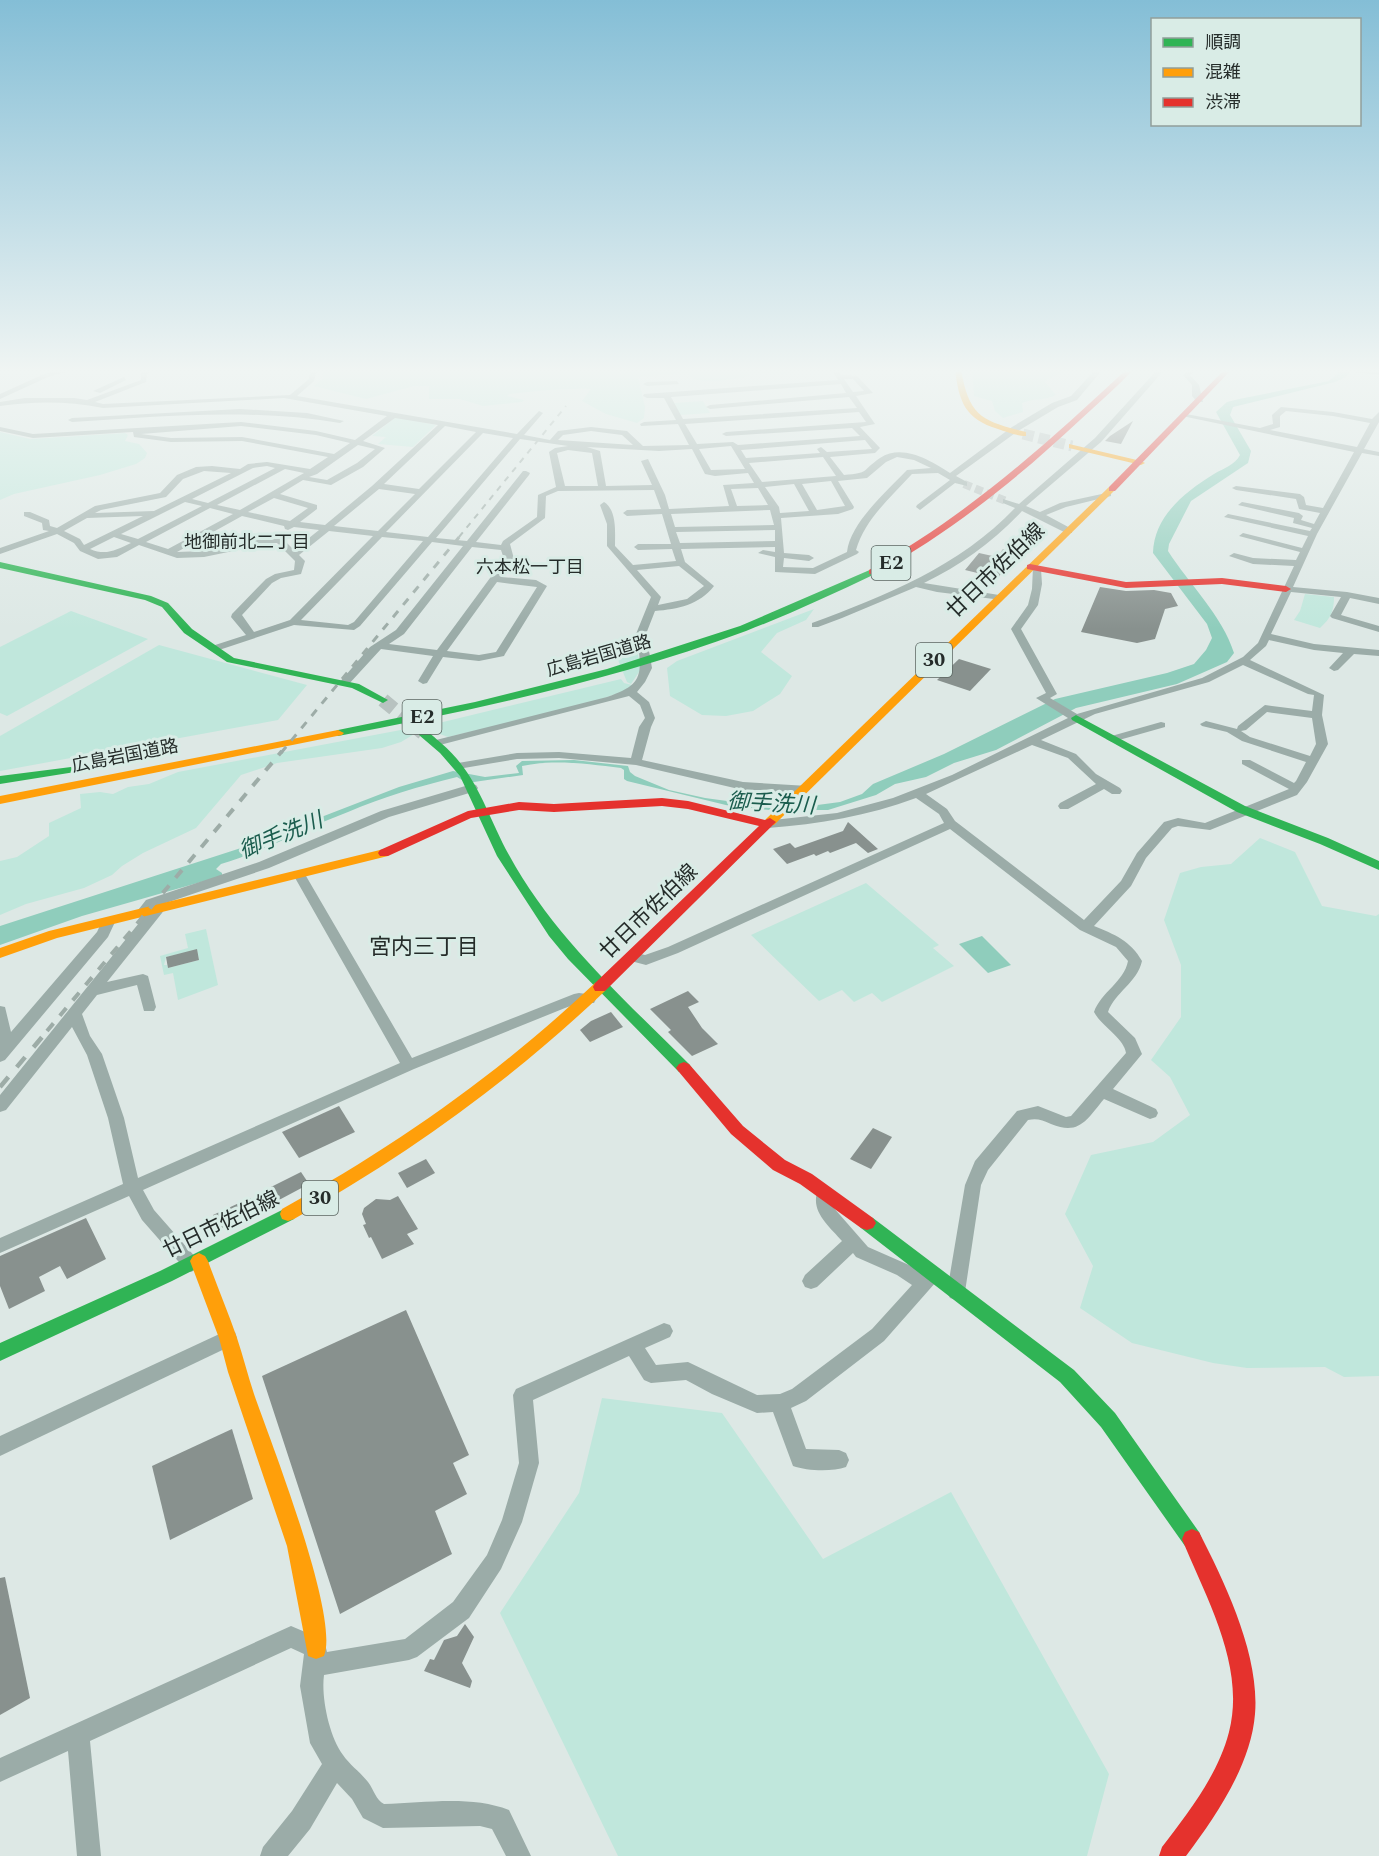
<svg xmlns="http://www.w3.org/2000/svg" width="1379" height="1856" viewBox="0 0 1379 1856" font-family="Spectral,'Noto Sans JP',serif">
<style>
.green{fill:#c0e7dc;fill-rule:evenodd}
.water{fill:#8fcdbc}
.building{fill:#88918e}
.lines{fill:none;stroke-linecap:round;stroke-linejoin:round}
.street-tunnel{stroke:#b8c2c0;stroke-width:8;stroke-dasharray:8 4;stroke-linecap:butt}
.secondary-tunnel-far1{stroke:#b8c2c0;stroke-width:11;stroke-dasharray:11 5;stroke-linecap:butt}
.secondary-tunnel{stroke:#b8c2c0;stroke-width:14;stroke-dasharray:14 8;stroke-linecap:butt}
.street{fill:#9baca8;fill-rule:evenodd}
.fast{fill:#30b455;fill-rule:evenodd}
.slow{fill:#ff9f0a;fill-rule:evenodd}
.jam{fill:#e5322d;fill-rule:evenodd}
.rail-far3{stroke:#9daca7;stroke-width:2;stroke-dasharray:6 6;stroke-linecap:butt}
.rail-far2{stroke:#9daca7;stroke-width:3;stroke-dasharray:8 8;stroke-linecap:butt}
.rail-far1{stroke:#9daca7;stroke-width:4;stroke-dasharray:10 10;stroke-linecap:butt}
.rail{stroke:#9daca7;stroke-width:4.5;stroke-dasharray:13 13;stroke-linecap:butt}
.labels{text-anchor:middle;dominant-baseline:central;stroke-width:6;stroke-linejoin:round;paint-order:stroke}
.far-neighbourhood-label{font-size:18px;fill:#252c2a;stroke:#d9ece6}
.far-street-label{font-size:18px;fill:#252c2a;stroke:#d9ece6}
.shield{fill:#d9ece6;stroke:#5b6662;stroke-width:1.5}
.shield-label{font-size:20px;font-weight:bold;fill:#252c2a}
.street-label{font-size:21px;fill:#252c2a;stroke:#d9ece6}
.water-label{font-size:22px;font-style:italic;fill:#1b5d4e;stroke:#d9ece6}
.neighbourhood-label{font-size:22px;fill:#252c2a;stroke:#d9ece6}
</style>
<rect width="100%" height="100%" fill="#dde8e5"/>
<g class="green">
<path d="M360,369H608L622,374L628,371L647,369H811L784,374L749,373V376C731,380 710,383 693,379L688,373L638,377L645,407L644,418L637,423L606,414L582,401L591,389C564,388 537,391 510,394L507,396L524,400L522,402L483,406L460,399H429V386H414L366,399L314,386L323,378V372Z"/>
<path d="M972,369H1069C1061,376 1052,374 1045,382L1056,395C1045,401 1033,398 1022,403L1023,412L1003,418L995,411L992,401L974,396Z"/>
<path d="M703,401L710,413L680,415L674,403Z"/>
<path d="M396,417L436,425L413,447L378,444L386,437L372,436Z"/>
<path d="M0,432L30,439L125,433L128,435L125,441L139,444L147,453L145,458L136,464L100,475L14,494L0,500Z"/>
<path d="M1305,594L1334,597C1334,611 1331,618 1320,628L1294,620L1300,611Z"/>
<path d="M814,609L806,620L777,633L761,652L792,676L780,694L753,711L726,716L702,715L670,696L667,668L677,661Z"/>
<path d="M71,611L148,639L7,716L0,713V647Z"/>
<path d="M159,645L307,685L278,720L0,771V736Z"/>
<path d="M636,645L641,669L631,684L627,682L616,655L611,653Z"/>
<path d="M621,679L624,683L632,685L628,690L580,706L448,737L429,730H421L401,742L382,748L277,763L241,775L196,828L143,853L122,866L112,875L84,888L26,904L0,915V861L17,857L49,836V823L81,808L80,794L100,792L113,794L128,787L149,784L178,772L443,722Z"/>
<path d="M1260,838L1295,852L1322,906L1376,916L1379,914V1376L1344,1377L1325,1367L1247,1368L1213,1363L1132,1343L1080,1308L1093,1266L1065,1214L1091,1155L1153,1142L1190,1115L1170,1077L1151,1060L1181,1017V965L1164,920L1180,873L1201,867L1231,864Z"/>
<path d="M866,883L939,945L933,948L954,966L882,1002L872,993L854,1002L842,990L819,1001L751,935Z"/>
<path d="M206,929L218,985L178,1000L173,973L164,975L160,956L188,948L185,934ZM197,950L199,960L168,968L167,965H164L166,957Z"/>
<path d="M602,1398L722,1413L823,1559L951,1492L1109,1774L1087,1856H618L500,1613L579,1493Z"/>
</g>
<g class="water">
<path d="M1339,369H1351C1349,377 1341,379 1335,382L1233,407L1230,415L1251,451L1248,463L1191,501L1169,544L1168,551C1189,584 1222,615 1234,653L1227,662L1177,684L1076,708L996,750L954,763L926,777L895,784L876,795L828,810H770L730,806L627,781L624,779V770L621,768C589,764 554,759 522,766L523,775L467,783L457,777C420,786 383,797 348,812C305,828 265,851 221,864L216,869L222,873V876L82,916L0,945V926L241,848L399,787L453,771L485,777L519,773L516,766L522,761L574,760L628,766L630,772L635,776L669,790L705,798L749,804L779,801L810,806L840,802L862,794L873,784L944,754L1055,699L1167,673L1194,664L1206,650L1212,638L1207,624L1153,553C1154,516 1185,492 1214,474C1224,468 1235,465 1240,455L1216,412L1227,402L1239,399L1329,381L1338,373Z"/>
<path d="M982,936L1011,965L988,973L959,944Z"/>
</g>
<g class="building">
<path d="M1133,421L1121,444L1105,441L1110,436Z"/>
<path d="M1003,549L1022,553L1005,574H1001L998,578L965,570L979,553L997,557Z"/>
<path d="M1100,587L1126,591L1154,590L1171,593L1178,606L1165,609L1155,639L1137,643L1081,632Z"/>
<path d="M959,659L991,669L970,691L937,680Z"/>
<path d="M848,822L878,849L868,853L856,843L830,853L828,851L816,856L814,854L787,864L773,849L790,843L795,848L812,842L843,831Z"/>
<path d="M197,949L199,960L168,968L166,957Z"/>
<path d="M688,991L699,1002L688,1007L702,1028L718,1044L692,1056L668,1032L671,1030L650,1009Z"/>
<path d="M611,1012L623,1027L590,1042L580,1030L591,1021Z"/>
<path d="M339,1106L355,1132L299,1158L282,1132Z"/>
<path d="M873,1128L892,1137L871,1169L850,1159Z"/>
<path d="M426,1159L435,1173L407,1188L398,1173Z"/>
<path d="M301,1172L309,1184L279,1200L271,1187Z"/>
<path d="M398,1196L418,1229L407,1234L414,1244L382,1259L371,1237L369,1238L363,1225L366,1224L362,1214L364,1208L376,1199L390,1200Z"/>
<path d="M250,1198L256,1209L220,1229L213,1215Z"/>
<path d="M86,1218L106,1259L67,1279L60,1266L39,1277L45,1291L9,1309L0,1286V1256Z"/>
<path d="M406,1310L469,1455L453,1463L467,1494L435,1511L452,1554L340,1614L262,1376Z"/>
<path d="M232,1429L253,1499L170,1540L152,1466Z"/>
<path d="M5,1577L30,1698L0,1715V1578Z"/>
<path d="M465,1624L474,1637L462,1663L472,1681L470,1688L424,1671L430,1659L434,1660L444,1640L457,1636Z"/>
</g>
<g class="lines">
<path class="street-tunnel" d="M964,484L1006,501"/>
<path class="secondary-tunnel-far1" d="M1023,434L1072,446"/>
<path class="secondary-tunnel" d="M383,700L423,733"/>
<g class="street">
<path d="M62,369H76L48,377L0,399V394L44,374Z"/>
<path d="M145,369H153L147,374L146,382L95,402L103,404L290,395L309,379L311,369H317L314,381L297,396L517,434L539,411L543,413L524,435L550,440L558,431L591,427L627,431L643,446L689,445L678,424L641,426L640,424L644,422L676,420L664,398H647L643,396L644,394L838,380L831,369H838L841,375L857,376L873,393L856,396L875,424L860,427L880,448L875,453L830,457L844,475C870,473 861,471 880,458C903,443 931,461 950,473L1012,427L1052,403L1071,396L1096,369H1103L1077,400L1058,407L1018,431L956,476L967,482V486L955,483L920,510L916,507L917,505L950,480L938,473L912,474C891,497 865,519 856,550L859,552L857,554L815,574L775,572V557L758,553L763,550L775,552V547L681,549L685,562L714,586C699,605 678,609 655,611L646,634L652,668L645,682L637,692L649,702L655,718L651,727L642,760L743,782L808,786L810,789L804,793L743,790L636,765L559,758L517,759L458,769L452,766L458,763L517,753L559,752L631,758L639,727L645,718L640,705L629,696L436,746L430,743L432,741L607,697C639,686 643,678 638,645L612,651L607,648L637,639L636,634L651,597L607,546V524L600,505L604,502C617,510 615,532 615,546L633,565L676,561L672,549L638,550L634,547L638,544H671L662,514L627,516L623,513L627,510L661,509L654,490L558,491L546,496L545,518L510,544L514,559L501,577L536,580L547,586L505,654L504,656L479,661L443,657L427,683L423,684L418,681L433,656L381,649L348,685L344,686L339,683L370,647L396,630L463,546L432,542L360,626L354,630L294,625L213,652L208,649L209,647L246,635L231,617L232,614L266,579L275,574L294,570L295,561L277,543H271L204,557L177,558L139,545L117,557L98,559L80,551L74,543L57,534L0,554V548L49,531L43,530L42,523L24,516V512H30L49,520L50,526L57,528L95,506L160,493L177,475L196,467L212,466L240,469L248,464L267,462L310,469L328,457L242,441L171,442L134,437L133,432L33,438L0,431V427L33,434L241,422L316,431L355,440L387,416L284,398L103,408C68,401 35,401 0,406V402L25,398H74L87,400L141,380V373ZM844,379H853L864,391L853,392ZM841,384L846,393L710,405L706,407L710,409L849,397L857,408L683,419L671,397ZM859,412L866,422L726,432L722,434L726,436L852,428L860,436L738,445L733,442L697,444L685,424ZM395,418L438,425L372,486L325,525L300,522L317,509V505L280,494L303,480L331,485L363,467L385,448L363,441ZM241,426L316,435L350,443L334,454L242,437L171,438L141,434ZM445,426L476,432L419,489L384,484ZM591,431L622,435L633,445L558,440L563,435ZM483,433L513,438L428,537L386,532ZM520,439L568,446L555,448L549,452L556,487L538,495L537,517L503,541L501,545L476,542L529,475L530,473L526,471H523L467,541L436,538ZM865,440L872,449L827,452L821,447L817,449L820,453L746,458L741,450ZM358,445L375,449L357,463L327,480L309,477L317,474ZM731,446L745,469L711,470L699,449ZM587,447L659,451L692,449L705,474L715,476L748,473L754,483L723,485L729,506L669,509L665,495L648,459L641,461L652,485L606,486L600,451ZM568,450L592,453L598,486H565L557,453ZM823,457L836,476L762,482L749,463ZM897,457L914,460L931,468L907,470C887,491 850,523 847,552L813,568L783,567L784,558L809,561L814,558L809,555L784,553L781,518L838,514L853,509L854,507L838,481L867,478L886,462ZM267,466L275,468L208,503L192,499L253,468ZM285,469L304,473L240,510L217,505ZM204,471L231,473L154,511L95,513L101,510L166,497L183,479ZM831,481L845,506L817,510L802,484ZM794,484L809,511L780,513L779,507L765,487ZM758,488L768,505L737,506L731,489ZM379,489L415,494L378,531L334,526ZM274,498L308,508L290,521L248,512ZM185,502L202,506L138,539L121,534ZM210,508L233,514L168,549L146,542ZM770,510L774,525L675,527L671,514ZM143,516L84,545L80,539L64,531L87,518ZM242,516L284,526L285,529L288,530L294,527L319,530L294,550L283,539L271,537L204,551L177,552ZM775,530V541L680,543L676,532ZM329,531L373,536L290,620L254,632L242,615L272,583L281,578L301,574L305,561L299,555ZM114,537L131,543C116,550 106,556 90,549ZM382,537L423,541L354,622L348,625L301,620ZM472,547L501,550L504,559L437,650L389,644L404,634ZM679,566L704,586L687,599L658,605L661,597L637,570ZM497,582L537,587L496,652L479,655L447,651Z"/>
<path d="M1158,369H1165L1101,442L1026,506L1040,512L1060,503L1111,492V496L1066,507L1046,515L1072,529V533H1066L1022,511C994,541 961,565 924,583L999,595L1002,596V600L937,592L916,587L842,618L818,627H812V623C885,596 960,566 1015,508L1003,503V499L1019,504L1095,438Z"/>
<path d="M1188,369H1196L1190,375L1199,385L1203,402H1197L1192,396V385L1183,375Z"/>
<path d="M1352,369L1379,371V375L1355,372Z"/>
<path d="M124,377L126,380L100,393L93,391Z"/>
<path d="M677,381L679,384L647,386L643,384L647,382Z"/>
<path d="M1281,407L1333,412L1372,419L1379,412V422L1364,449L1379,452V456L1362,453L1317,534L1293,587L1347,592L1379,598V604L1350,598L1341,615L1379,626V632L1332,618L1330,616L1341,597L1291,592L1271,634L1314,644L1379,650V656L1354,654L1338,670L1334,671L1329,668L1343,653L1314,650L1269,640L1266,646L1250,660L1324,695L1322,715L1328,744L1307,782L1297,795L1210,830L1178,826L1172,828L1146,858L1131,886L1094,926C1114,934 1131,941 1142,961C1137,983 1115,992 1108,1012L1135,1038L1142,1054L1113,1089L1156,1109L1158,1113L1156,1117L1150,1119L1104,1099C1087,1119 1080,1136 1051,1124C1042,1120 1037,1118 1028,1120L988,1170L981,1185L965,1292L962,1298L956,1300L950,1298L947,1292L965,1185L975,1161L1017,1111L1038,1106L1066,1117L1071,1116L1126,1053C1124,1038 1102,1027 1094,1012C1101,992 1124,982 1128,961L1116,947L1080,930L950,829L678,953L646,965L627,960L625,957L632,952L645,955L668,947L944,823L939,814L916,798C868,816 819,824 768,828L762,824L764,821L837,813L893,798L952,775L1068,718L1036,698L1046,693L1011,629L1028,605L1032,589L1033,567L1041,569L1042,584L1038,605L1021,629L1057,694L1050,698L1077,714L1202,678L1243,657L1258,643L1294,566L1253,564L1229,556L1234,553L1253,558L1296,560L1300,552L1239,536L1243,533L1302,548L1308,536L1224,517L1228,514L1310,531L1312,528L1293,523L1294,518L1238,505L1242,502L1299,513L1303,516L1301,520L1314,524L1320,513L1299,509L1296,499L1236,490L1232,488L1236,486L1300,494L1304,497L1306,505L1323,508L1354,452L1182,416L1186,414L1260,428L1273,424L1272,415ZM1286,411L1333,416L1370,423L1357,447L1270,430L1280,427V416ZM1243,665L1308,694L1314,695L1312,711L1265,705L1238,726L1237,729L1206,721L1200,724L1202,726L1227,732L1242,741L1306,762L1296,781L1294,783L1250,760H1242V764L1289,789L1205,823L1178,818L1164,822L1137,853L1121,881L1084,920L955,821L947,809L926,794L1032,745L1068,758L1096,784L1060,803L1058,806L1060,809H1068L1104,789L1112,794H1120L1122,791L1120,788L1096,774L1076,754L1041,740L1095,714L1209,682ZM1267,712L1312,718L1316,744L1310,756L1250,737L1241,731L1246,730Z"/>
<path d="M240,409L307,413L344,421L340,423C250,408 162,416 72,422L68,420L72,418Z"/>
<path d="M1161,722L1165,723V727L1112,742L1106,739L1108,737Z"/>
<path d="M472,784L476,785L478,788L476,791L389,817L269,868L157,906L162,907L164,910L162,913L107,982L143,974L148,976L156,1007L154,1011H144L137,985L97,995L82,1014L90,1036L102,1054L124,1118L138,1178L400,1063L294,876L295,873L300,872L306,876L412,1058L574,994L579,993L594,995L596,999L594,1003H579L565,1008L414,1069L143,1190L154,1210L197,1259L200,1264L197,1269L191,1272L185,1269L142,1220L129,1196L0,1253V1238L123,1184L108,1118L87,1055L72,1027L6,1110L0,1112V1095L143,918L137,917L135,914L146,900L259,862L381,811Z"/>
<path d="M108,918L115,922L108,937L5,1060L0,1062V1006L5,1007L11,1032L97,932L103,919Z"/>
<path d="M825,1186L831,1188L833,1193V1207L868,1247L909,1265L923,1273L934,1266L940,1269L943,1274L884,1341L806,1401L791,1408L806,1449L839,1450L846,1453L849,1460L846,1467C832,1472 807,1471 793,1466L773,1412L757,1413L712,1394L686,1380L651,1383L644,1380L629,1356L533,1400L539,1463L522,1522L501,1569L469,1618L417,1657L409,1660L324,1675C321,1697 329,1736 343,1755C350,1765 360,1772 368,1782C374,1790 376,1800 384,1804C424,1803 471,1795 509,1810L531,1856H506L492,1829L480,1826L383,1828L363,1818L352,1799L337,1783L310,1829L288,1856H260L263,1847L292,1811L322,1764L310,1743L300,1686L304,1654L291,1648L90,1741L101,1856H77L68,1751L0,1782V1758L291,1626L324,1640L327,1652L405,1639L453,1602L487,1555L502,1520L519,1463L513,1395L516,1389L664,1323L670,1325L673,1331L670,1337L645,1348L656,1365L688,1362L757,1395L780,1394L792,1389L872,1329L912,1285L897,1275L856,1257L853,1253L817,1287L811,1289L805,1287L802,1281L805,1275L842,1241C829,1226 808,1210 819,1188Z"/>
<path d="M228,1330L235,1332L237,1338L235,1344L0,1456V1436Z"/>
</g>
<g class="fast">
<path d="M0,562L151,596L168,603L192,629L234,658L359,684L388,700L383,703L352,688L227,662L184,633L162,607L145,600L0,568Z"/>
<path d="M872,569L877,572L875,574C833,594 790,614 746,631C614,680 476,710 338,736L332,733L338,730L475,702L607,669L740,626Z"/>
<path d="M1076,715L1245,806L1328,838L1379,861V870L1320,844L1237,812L1072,720L1071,718Z"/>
<path d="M423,730C430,732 435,738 441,743C477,773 487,815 509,855C553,936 624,999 689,1064L692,1068L689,1072H679L568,959L549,936L497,856L460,776L440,753L419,735V731Z"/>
<path d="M71,767L77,770L75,772L0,784V776Z"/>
<path d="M288,1207L294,1209L296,1214L294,1219L172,1281L0,1361V1343L160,1271Z"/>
<path d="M867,1216L873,1218L1074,1370L1115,1413L1199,1532L1202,1539L1199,1546L1192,1549L1185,1546L1101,1427L1060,1382L861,1228L858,1223L861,1218Z"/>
</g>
<g class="slow">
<path d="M955,369H961C969,417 982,421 1026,432V436C1017,436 1007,432 998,429C965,419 959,402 955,369Z"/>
<path d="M1069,444L1141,461L1145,463L1141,465L1069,448Z"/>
<path d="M1109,487L1116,489L774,825H766L764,822L766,819Z"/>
<path d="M338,730L344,733L342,735L0,804V796Z"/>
<path d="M384,849L388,850L390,853L388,856L57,938L0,958V948L49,931Z"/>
<path d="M600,982L605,983L607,987L605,991C508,1083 410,1153 294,1219L288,1221L282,1219L280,1214L282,1209C399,1144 497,1075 595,983Z"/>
<path d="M199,1253L205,1256L208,1261C217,1286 228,1312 237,1338C243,1356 248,1376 254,1394C270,1440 340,1617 324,1656L316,1659L308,1656L287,1546L228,1372L219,1338L190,1261L193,1256Z"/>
</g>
<g class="jam">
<path d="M1127,369H1134C1117,387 1098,403 1080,420C1017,479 951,532 875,574H869V570C967,516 1045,445 1127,369Z"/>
<path d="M1225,369H1232L1115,491H1109V487Z"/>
<path d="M1030,564L1126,582L1222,578L1286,586L1291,589L1286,592L1222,584L1126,588L1027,569V565Z"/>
<path d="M662,798L688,801L765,820L770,818L776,822L605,991H595L593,987L595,983L759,826L688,809L662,806L554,812L519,810L471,818L388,856H380L378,853L380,850L468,811L519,802L554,804Z"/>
<path d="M684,1062L689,1064L743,1126L785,1160L812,1174L873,1218L876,1223L873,1228L867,1230L861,1228L800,1184L773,1170L731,1134L679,1072L676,1068L679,1064Z"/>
<path d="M1192,1529L1199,1532C1225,1583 1260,1655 1255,1714C1251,1765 1216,1816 1186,1856H1159L1162,1847C1188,1813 1218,1775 1229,1732C1246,1666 1206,1598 1182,1539L1185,1532Z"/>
</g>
<path class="rail-far3" d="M459,537L566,406"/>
<path class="rail-far2" d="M281,753L460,536"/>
<path class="rail-far1" d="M47,1031L282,751"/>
<path class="rail" d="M0,1087L48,1030"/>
</g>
<linearGradient id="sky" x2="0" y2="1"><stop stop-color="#84bed6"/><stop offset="0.59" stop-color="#f0f5f3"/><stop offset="1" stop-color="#f0f5f3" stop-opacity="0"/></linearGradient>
<rect width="1379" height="629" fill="url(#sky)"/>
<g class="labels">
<g class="far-neighbourhood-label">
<text x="247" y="542">地御前北二丁目</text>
<text x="530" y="567">六本松一丁目</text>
</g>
<g class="far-street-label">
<text transform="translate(599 656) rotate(-16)">広島岩国道路</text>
<text transform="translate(125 756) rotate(-11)">広島岩国道路</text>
</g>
<g class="shield">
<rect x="871.5" y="546" width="39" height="34" rx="4.5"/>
<rect x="916" y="643" width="36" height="34" rx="4.5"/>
<rect x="402.5" y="700" width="39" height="34" rx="4.5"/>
<rect x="302" y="1181" width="36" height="34" rx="4.5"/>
</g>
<g class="shield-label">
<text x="891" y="563">E2</text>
<text x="934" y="660">30</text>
<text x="422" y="717">E2</text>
<text x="320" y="1198">30</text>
</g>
<g class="street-label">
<text transform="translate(996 571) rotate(-44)">廿日市佐伯線</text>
<text transform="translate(649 912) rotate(-44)">廿日市佐伯線</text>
<text transform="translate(221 1225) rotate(-26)">廿日市佐伯線</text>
</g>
<g class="water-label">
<text transform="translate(771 804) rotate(3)">御手洗川</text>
<text transform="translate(281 836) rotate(-22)">御手洗川</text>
</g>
<g class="neighbourhood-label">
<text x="424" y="947">宮内三丁目</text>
</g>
</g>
<rect x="1151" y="18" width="210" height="108" fill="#d9ece6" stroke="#919f9b" stroke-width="1.5"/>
<rect x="1163" y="38" width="30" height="9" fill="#30b455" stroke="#919f9b" stroke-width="1.5"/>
<text x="1205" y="48" font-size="18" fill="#252c2a">順調</text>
<rect x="1163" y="68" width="30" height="9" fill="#ff9f0a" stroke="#919f9b" stroke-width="1.5"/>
<text x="1205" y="78" font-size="18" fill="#252c2a">混雑</text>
<rect x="1163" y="98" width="30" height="9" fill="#e5322d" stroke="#919f9b" stroke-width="1.5"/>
<text x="1205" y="108" font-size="18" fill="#252c2a">渋滞</text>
</svg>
